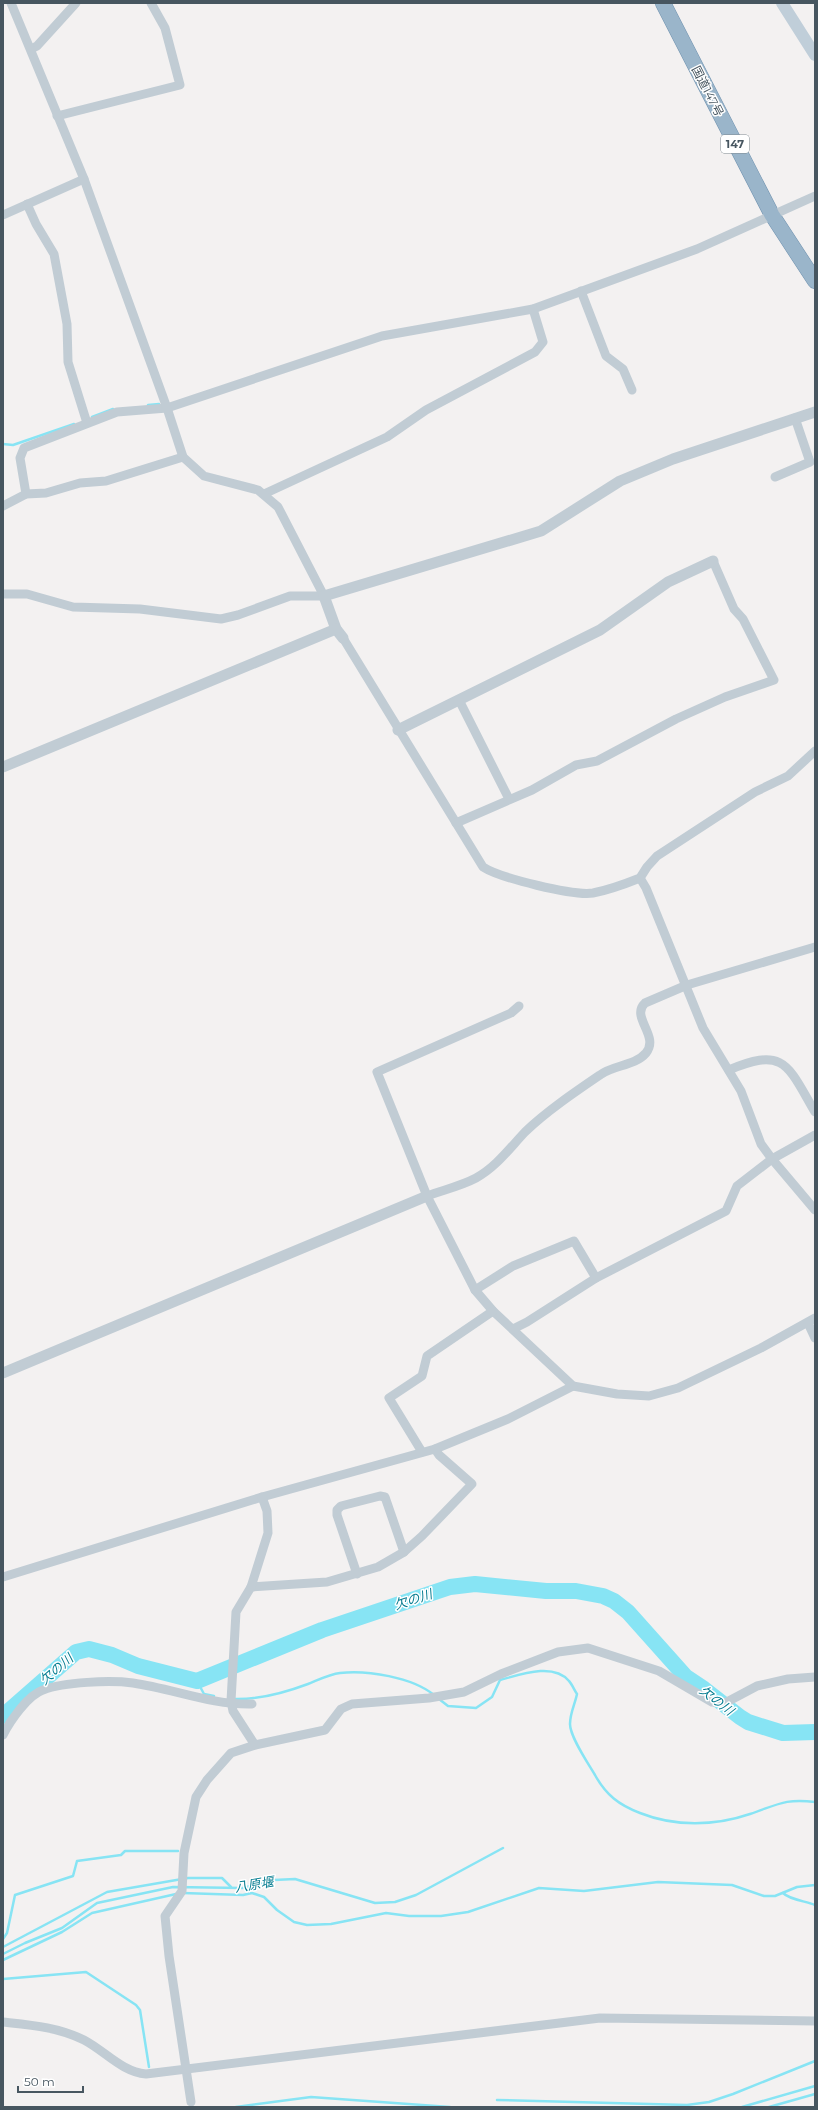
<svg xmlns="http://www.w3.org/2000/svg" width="818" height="2110" viewBox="0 0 818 2110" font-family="Montserrat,'Noto Sans JP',sans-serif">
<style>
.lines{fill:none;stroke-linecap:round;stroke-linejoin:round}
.stream{stroke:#87e4f4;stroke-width:2.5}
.river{stroke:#87e4f4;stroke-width:16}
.trunk-casing{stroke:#7092af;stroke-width:16}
.minor{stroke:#c1ccd4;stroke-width:9}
.tertiary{stroke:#c1ccd4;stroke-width:11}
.secondary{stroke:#c0ced9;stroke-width:12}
.trunk{stroke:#9ab5ca;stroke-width:15}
.labels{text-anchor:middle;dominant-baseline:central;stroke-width:3;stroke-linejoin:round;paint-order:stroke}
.shield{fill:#fff;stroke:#7e8990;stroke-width:1}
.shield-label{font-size:11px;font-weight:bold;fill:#475660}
.street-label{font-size:12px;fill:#475660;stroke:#fff}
.water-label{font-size:13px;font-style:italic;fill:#057c90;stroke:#fff}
</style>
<rect width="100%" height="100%" fill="#f3f1f1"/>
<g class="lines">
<g class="stream">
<path d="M148,405L159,404"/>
<path d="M92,417L113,409"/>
<path d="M3,444L13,445L74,424"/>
<path d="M197,1681L204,1694L214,1696"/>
<path d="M233,1699C258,1700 284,1693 308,1684C318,1680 330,1674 340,1673C367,1670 412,1677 434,1695"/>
<path d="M439,1699L448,1706L476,1708L492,1697L500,1680C519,1675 553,1662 569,1681C572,1684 574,1690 577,1694C575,1704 570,1713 570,1724C570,1737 588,1763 595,1775C606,1795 619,1805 640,1813C675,1827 715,1826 750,1814C777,1805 785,1798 815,1802"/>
<path d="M183,1893L243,1895L252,1893L264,1897L277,1910L294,1922L307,1925L331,1924L386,1913L409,1916H441L468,1912L539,1888L584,1891L658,1882L732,1885L764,1896H775L797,1887L815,1885"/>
<path d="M783,1893C790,1900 806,1901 815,1905"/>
<path d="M3,1939L7,1933L15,1895L73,1876L77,1861L121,1855L125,1851H178"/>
<path d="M3,1947L107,1892L188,1878H222L231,1887"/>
<path d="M3,1954L25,1943L62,1928L97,1903L173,1887L243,1888L274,1880L295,1879L375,1903L395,1902L416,1895L503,1848"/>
<path d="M3,1960L62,1932L92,1913L176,1894"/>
<path d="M3,1979L86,1972L136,2005L140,2010L149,2067"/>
<path d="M497,2100L687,2105L709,2102L733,2094L815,2061"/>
<path d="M236,2107L311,2097L450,2107"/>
<path d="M742,2107L815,2086"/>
<path d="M769,2107L815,2094"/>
</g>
<path class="river" d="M3,1716L76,1652L89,1649L112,1655L138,1666L197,1681L322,1630L450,1587L475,1584L546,1591H576L603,1596L614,1601L628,1612L686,1677L704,1689L740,1717L748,1722L783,1733L815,1732"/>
<defs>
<path id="trunk" d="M663,3L772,215L815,281"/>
</defs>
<use href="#trunk" class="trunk-casing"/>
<g class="minor">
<path d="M31,49L37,46L76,3"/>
<path d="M57,116L180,85L165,28L151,3"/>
<path d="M27,204L36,224L54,254L67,324L68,362L87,423"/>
<path d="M3,215L84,179"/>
<path d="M581,291L606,356L623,369L632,390"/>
<path d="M775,477L810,462L795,418"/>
<path d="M26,494L20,458L24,448L117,412L167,408L382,336L533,309L697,249L815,196"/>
<path d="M264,494L387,437L426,410L535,352L543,342L533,309"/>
<path d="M3,506L26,494L46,493L80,483L106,481L183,457"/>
<path d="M3,594H27L73,607L140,609L221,619L238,615L290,596H324L278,507L258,490L204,476L183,457L167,408L84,179L11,3"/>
<path d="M343,638L483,867C500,878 573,896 593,893C609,890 625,884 640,878L647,867L657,856L755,792L788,776L815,751"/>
<path d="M459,700L509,799"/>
<path d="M456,823L532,790L576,765L597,761L676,719L725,697L774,680L743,619L734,609L713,561"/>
<path d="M640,878L646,888L703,1028L741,1091L761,1144L772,1159L815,1210"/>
<path d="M519,1006L511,1013L377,1072L427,1196L475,1290L493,1311L573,1386L617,1394L649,1396L678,1388L761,1348L815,1318"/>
<path d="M729,1070C785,1046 788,1066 815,1112"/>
<path d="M427,1196C443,1190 461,1186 476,1178C496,1167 509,1149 525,1132C547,1111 575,1092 600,1075C613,1065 635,1066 646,1053C660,1036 630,1017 645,1003L687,985L815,947"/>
<path d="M475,1290L513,1266L574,1241L596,1278"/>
<path d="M808,1323L815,1338"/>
<path d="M513,1329L527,1322L596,1278L726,1211L737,1186L772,1159L815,1135"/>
<path d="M422,1452L389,1398L422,1376L427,1356L493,1311"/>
<path d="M357,1574L337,1515V1510L341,1506L380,1496L385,1497L404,1552"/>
<path d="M3,1577L262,1497L435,1449L508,1419L573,1386"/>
<path d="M251,1587L327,1582L378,1567L404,1552L422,1536L472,1484L439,1455L435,1449"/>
<path d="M3,1735C10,1721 28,1695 43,1690C64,1682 110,1680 133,1683C174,1689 211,1705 252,1704"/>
<path d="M255,1745L233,1711L231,1701L236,1612L251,1587L268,1533L267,1511L262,1497"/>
<path d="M3,2022C31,2025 58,2027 84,2040C105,2051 122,2072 146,2074L600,2018L815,2021"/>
<path d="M191,2102L169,1956L165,1916L182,1891L184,1853L196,1797L207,1780L231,1753L255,1745L325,1730L341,1709L352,1704L429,1698L464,1692L501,1674L558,1652L588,1648L659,1671L712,1702L725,1703L757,1686L788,1679L815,1677"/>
</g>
<g class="tertiary">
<path d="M343,638L336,629L324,596L541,531L620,481L673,459L815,412"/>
<path d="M398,730L600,630L668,582L713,561"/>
<path d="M3,767L336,629"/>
<path d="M3,1373L427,1196"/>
</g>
<path class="secondary" d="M782,3L815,55"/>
<use href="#trunk" class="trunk"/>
</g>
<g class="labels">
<rect class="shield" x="721" y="135" width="28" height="18" rx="3"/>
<g class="shield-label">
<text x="735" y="144">147</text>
</g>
<g class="street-label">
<text transform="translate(708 91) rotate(63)">国道147号</text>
</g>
<g class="water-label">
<text transform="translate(413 1599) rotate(-18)">欠の川</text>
<text transform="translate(56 1669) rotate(-41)">欠の川</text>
<text transform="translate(717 1700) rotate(38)">欠の川</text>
<text transform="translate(254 1884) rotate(-9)">八原堰</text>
</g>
</g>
<rect width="818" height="2110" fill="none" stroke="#475660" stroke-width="8"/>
<path d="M18 2086v6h65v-6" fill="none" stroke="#475660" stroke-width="2"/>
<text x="24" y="2086" font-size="12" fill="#475660" stroke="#ffffff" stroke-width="3" paint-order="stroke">50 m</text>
</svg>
